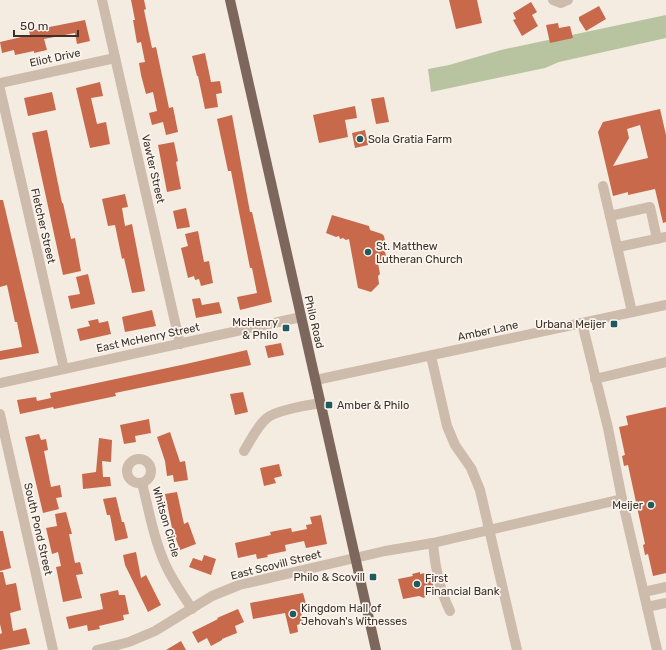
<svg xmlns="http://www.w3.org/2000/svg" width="666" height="650" viewBox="0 0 666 650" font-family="Rubik,sans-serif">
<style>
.green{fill:#b8c4a0}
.building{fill:#c8694b;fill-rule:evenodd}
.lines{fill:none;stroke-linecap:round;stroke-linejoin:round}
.minor{stroke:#cdbbac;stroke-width:10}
.major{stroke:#7d675c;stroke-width:10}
.poi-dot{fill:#1f5a5e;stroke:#fbf5ee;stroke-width:1.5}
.labels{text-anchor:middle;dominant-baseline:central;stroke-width:3.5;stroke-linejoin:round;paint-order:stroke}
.street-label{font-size:11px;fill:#3b302b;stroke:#fbf5ee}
.poi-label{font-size:11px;fill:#3b302b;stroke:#fbf5ee;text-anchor:start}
</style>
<rect width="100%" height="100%" fill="#f4ebe1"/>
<path class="green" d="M666,15V38L559,62L545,68L431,92L428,69L449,65L501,50Z"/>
<g class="building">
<path d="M131,0H144L146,9L144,10L152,48L156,47L169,108L173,107L178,132L166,135L163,122L152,125L149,113L157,111L153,92L146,94L141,75L139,63L145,62L141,42L137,43L133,20H135Z"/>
<path d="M449,0H477L482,23L456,29Z"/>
<path d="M531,2L537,12L532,15L538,26L522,36L513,20L516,19L513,13Z"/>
<path d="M599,6L606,19L586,31L579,20V17Z"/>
<path d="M85,20L90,41L77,44L75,33L44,39L47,50L34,53V51L15,55L14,50L2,53L0,42L30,35L29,31Z"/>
<path d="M558,23L559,28L570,26L573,38L550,43L546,25Z"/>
<path d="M205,53L211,82L220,81L222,93L216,94L218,107L205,109L198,76H197L192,56Z"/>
<path d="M100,82L103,96L91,98L97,124L106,122L110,144L90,148L76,88Z"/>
<path d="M52,92L56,110L28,116L24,98Z"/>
<path d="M384,97L389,122L376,124L371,99Z"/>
<path d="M355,106L357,118L345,120L348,137L319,143L313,115Z"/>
<path d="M660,109L666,135V222L663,223L655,189L628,195V192L613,196L598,132L603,122ZM640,125L648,158L613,166L629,138L627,129Z"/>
<path d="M232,115L250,212H252L272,302L240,310L237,297L257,293L252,268H250L231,171H228L217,119Z"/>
<path d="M47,130L62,203H63L71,239L75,238L81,271L63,275L32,133Z"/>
<path d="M365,130L368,145L355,148L352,133Z"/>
<path d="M174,142L178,161L176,162L181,189L167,192L158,145Z"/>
<path d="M125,194L128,207L122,208L125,226L132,224L145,291L132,293L124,258L122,259L115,225L108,226L102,199Z"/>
<path d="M0,200H3L39,353L0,360V351L22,347L17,322H15L7,285L0,287Z"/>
<path d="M186,208L190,227L177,229L173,211Z"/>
<path d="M332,215L369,226L370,230L382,234L384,236L386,246L384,248L386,256L378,263L380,274L378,276L379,284L371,292L358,288L349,239L346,240L343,238L340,239L339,236L336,237L326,233Z"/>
<path d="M198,231L204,262L209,261L213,283L201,286L199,279L195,280L194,276L188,278L181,248L188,246L185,234Z"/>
<path d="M88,274L95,304L71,309L68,296L80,294L76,277Z"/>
<path d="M200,298L202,305L219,302L222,313L196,318L192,299Z"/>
<path d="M152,310L156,326L125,332L122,317Z"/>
<path d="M98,319L99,323L108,321L111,334L80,341L77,329L90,326L88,321Z"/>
<path d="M281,343L284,355L268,358L265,346Z"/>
<path d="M247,350L251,365L115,393L116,396L54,409L53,407L20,414L17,400L36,397L37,401L51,398L50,393L186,364Z"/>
<path d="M243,392L248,412L235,415L230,394Z"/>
<path d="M666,407V573L653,576L648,554L645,555L643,545L645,544L628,465L624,466L622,456L625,455L619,427L628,425L626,416Z"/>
<path d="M149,419L151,433L135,436L136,442L124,444L120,425Z"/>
<path d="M170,432L180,462L185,461L188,480L174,482L173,475L167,476L165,461L157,437Z"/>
<path d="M39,434L41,440L46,439L48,450L44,451L51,487L60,485L62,497L56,498L59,509L43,513L25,437Z"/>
<path d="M99,438L112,440L111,462L102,461L103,477H110L111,486L83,489L82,474L96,472Z"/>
<path d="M279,464L282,476L274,478L276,483L264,486L260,468Z"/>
<path d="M177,492L184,524L188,522L196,544L180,550L172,528L165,494Z"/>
<path d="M116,497L122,522H124L128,538L115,541L110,515H107L103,499Z"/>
<path d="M66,512L72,534H69L75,563L80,562L83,574L76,575L82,598L63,602L56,567L61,566L58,552L52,554L46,528L57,526L55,514Z"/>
<path d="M321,515L327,544L306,548L304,541L285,545L286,551L267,555L268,557L257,559L256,554L238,558L235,543L271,535L270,532L291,528L292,532L307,529L306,525L312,524L310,517Z"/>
<path d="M0,531H3L11,568L0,571Z"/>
<path d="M136,552L141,578L146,575L161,605L148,612L125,565L123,555Z"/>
<path d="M204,555L216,559L211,575L189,567L193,558L202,561Z"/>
<path d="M0,572H3L6,585L16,583L21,610L10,613L13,631L26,628L30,644L0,650V634L2,633L0,624Z"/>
<path d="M420,572V574L430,572L435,592L427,594L424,598L419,596L403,599L398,579L413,576L412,574Z"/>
<path d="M118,590L119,595H125L129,614L123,615L124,620L99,626L100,629L88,631L87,625L69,629L66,617L103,609L100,594Z"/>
<path d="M303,593L306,604L300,605L303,623L297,625L298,632L290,634L285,613L253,619L250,603Z"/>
<path d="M238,609L244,622L235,626L237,633L222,639V640L211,646L207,638L198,643L192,632L218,619L217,618Z"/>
<path d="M181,641L186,650H166Z"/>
</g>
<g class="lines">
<g class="minor">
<path d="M102,0L180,344"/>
<path d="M553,0L561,3L568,0"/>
<path d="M0,83L115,58"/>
<path d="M0,89L64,369"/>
<path d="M603,186L610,216"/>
<path d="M618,247L666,237"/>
<path d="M632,312L610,216L650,207L657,239"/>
<path d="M582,323L608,428L622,499L657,650"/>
<path d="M431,356L447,426L455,445L471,468L480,490L517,650"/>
<path d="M595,379L666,362"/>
<path d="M316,380L666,305"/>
<path d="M0,383L301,317"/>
<path d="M0,414L53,650"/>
<path d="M244,451C251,440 257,426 267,418C277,410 308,405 321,403"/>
<circle cx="139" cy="471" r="12"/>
<path d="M142,483C149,511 154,540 166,566C173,581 183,595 192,609"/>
<path d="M433,543C435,567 439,589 450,611"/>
<path d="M644,592L666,587"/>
<path d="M647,607L666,603"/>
<path d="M97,650L129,642L155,631L212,596L239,585L385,551L433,543L622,499"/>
</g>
<path class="major" d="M230,0L376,650"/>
</g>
<g class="poi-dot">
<circle cx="360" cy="139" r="4"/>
<circle cx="368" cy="252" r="4"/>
<rect x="610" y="320" width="8" height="8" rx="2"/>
<rect x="282" y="324" width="8" height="8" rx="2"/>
<rect x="325" y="401" width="8" height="8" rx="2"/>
<circle cx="651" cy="505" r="4"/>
<rect x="369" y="573" width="8" height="8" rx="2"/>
<circle cx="417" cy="584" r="4"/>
<circle cx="293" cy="614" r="4"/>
</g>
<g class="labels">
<g class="street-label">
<text transform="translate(55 58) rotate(-12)">Eliot Drive</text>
<text transform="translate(153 169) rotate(77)">Vawter Street</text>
<text transform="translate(43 226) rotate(77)">Fletcher Street</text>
<text transform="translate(314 322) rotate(77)">Philo Road</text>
<text transform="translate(488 331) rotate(-12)">Amber Lane</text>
<text transform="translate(148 338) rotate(-12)">East McHenry Street</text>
<text transform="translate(166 522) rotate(74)">Whitson Circle</text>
<text transform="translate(38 529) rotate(77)">South Pond Street</text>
<text transform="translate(276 565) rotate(-14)">East Scovill Street</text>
</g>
<g class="poi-label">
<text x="368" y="139">Sola Gratia Farm</text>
<text x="376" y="246">St. Matthew<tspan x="376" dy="13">Lutheran Church</tspan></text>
<text x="278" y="322" text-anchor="end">McHenry<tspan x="278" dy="13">&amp; Philo</tspan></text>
<text x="606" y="324" text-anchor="end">Urbana Meijer</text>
<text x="337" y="405">Amber &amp; Philo</text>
<text x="643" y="505" text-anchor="end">Meijer</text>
<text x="365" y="577" text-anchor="end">Philo &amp; Scovill</text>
<text x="425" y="578">First<tspan x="425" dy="13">Financial Bank</tspan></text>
<text x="301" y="608">Kingdom Hall of<tspan x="301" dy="13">Jehovah's Witnesses</tspan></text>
</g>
</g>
<path d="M14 30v6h64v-6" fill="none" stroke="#3b302b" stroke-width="2"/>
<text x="20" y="30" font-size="12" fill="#3b302b" stroke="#fbf5ee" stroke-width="3" paint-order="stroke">50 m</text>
</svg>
